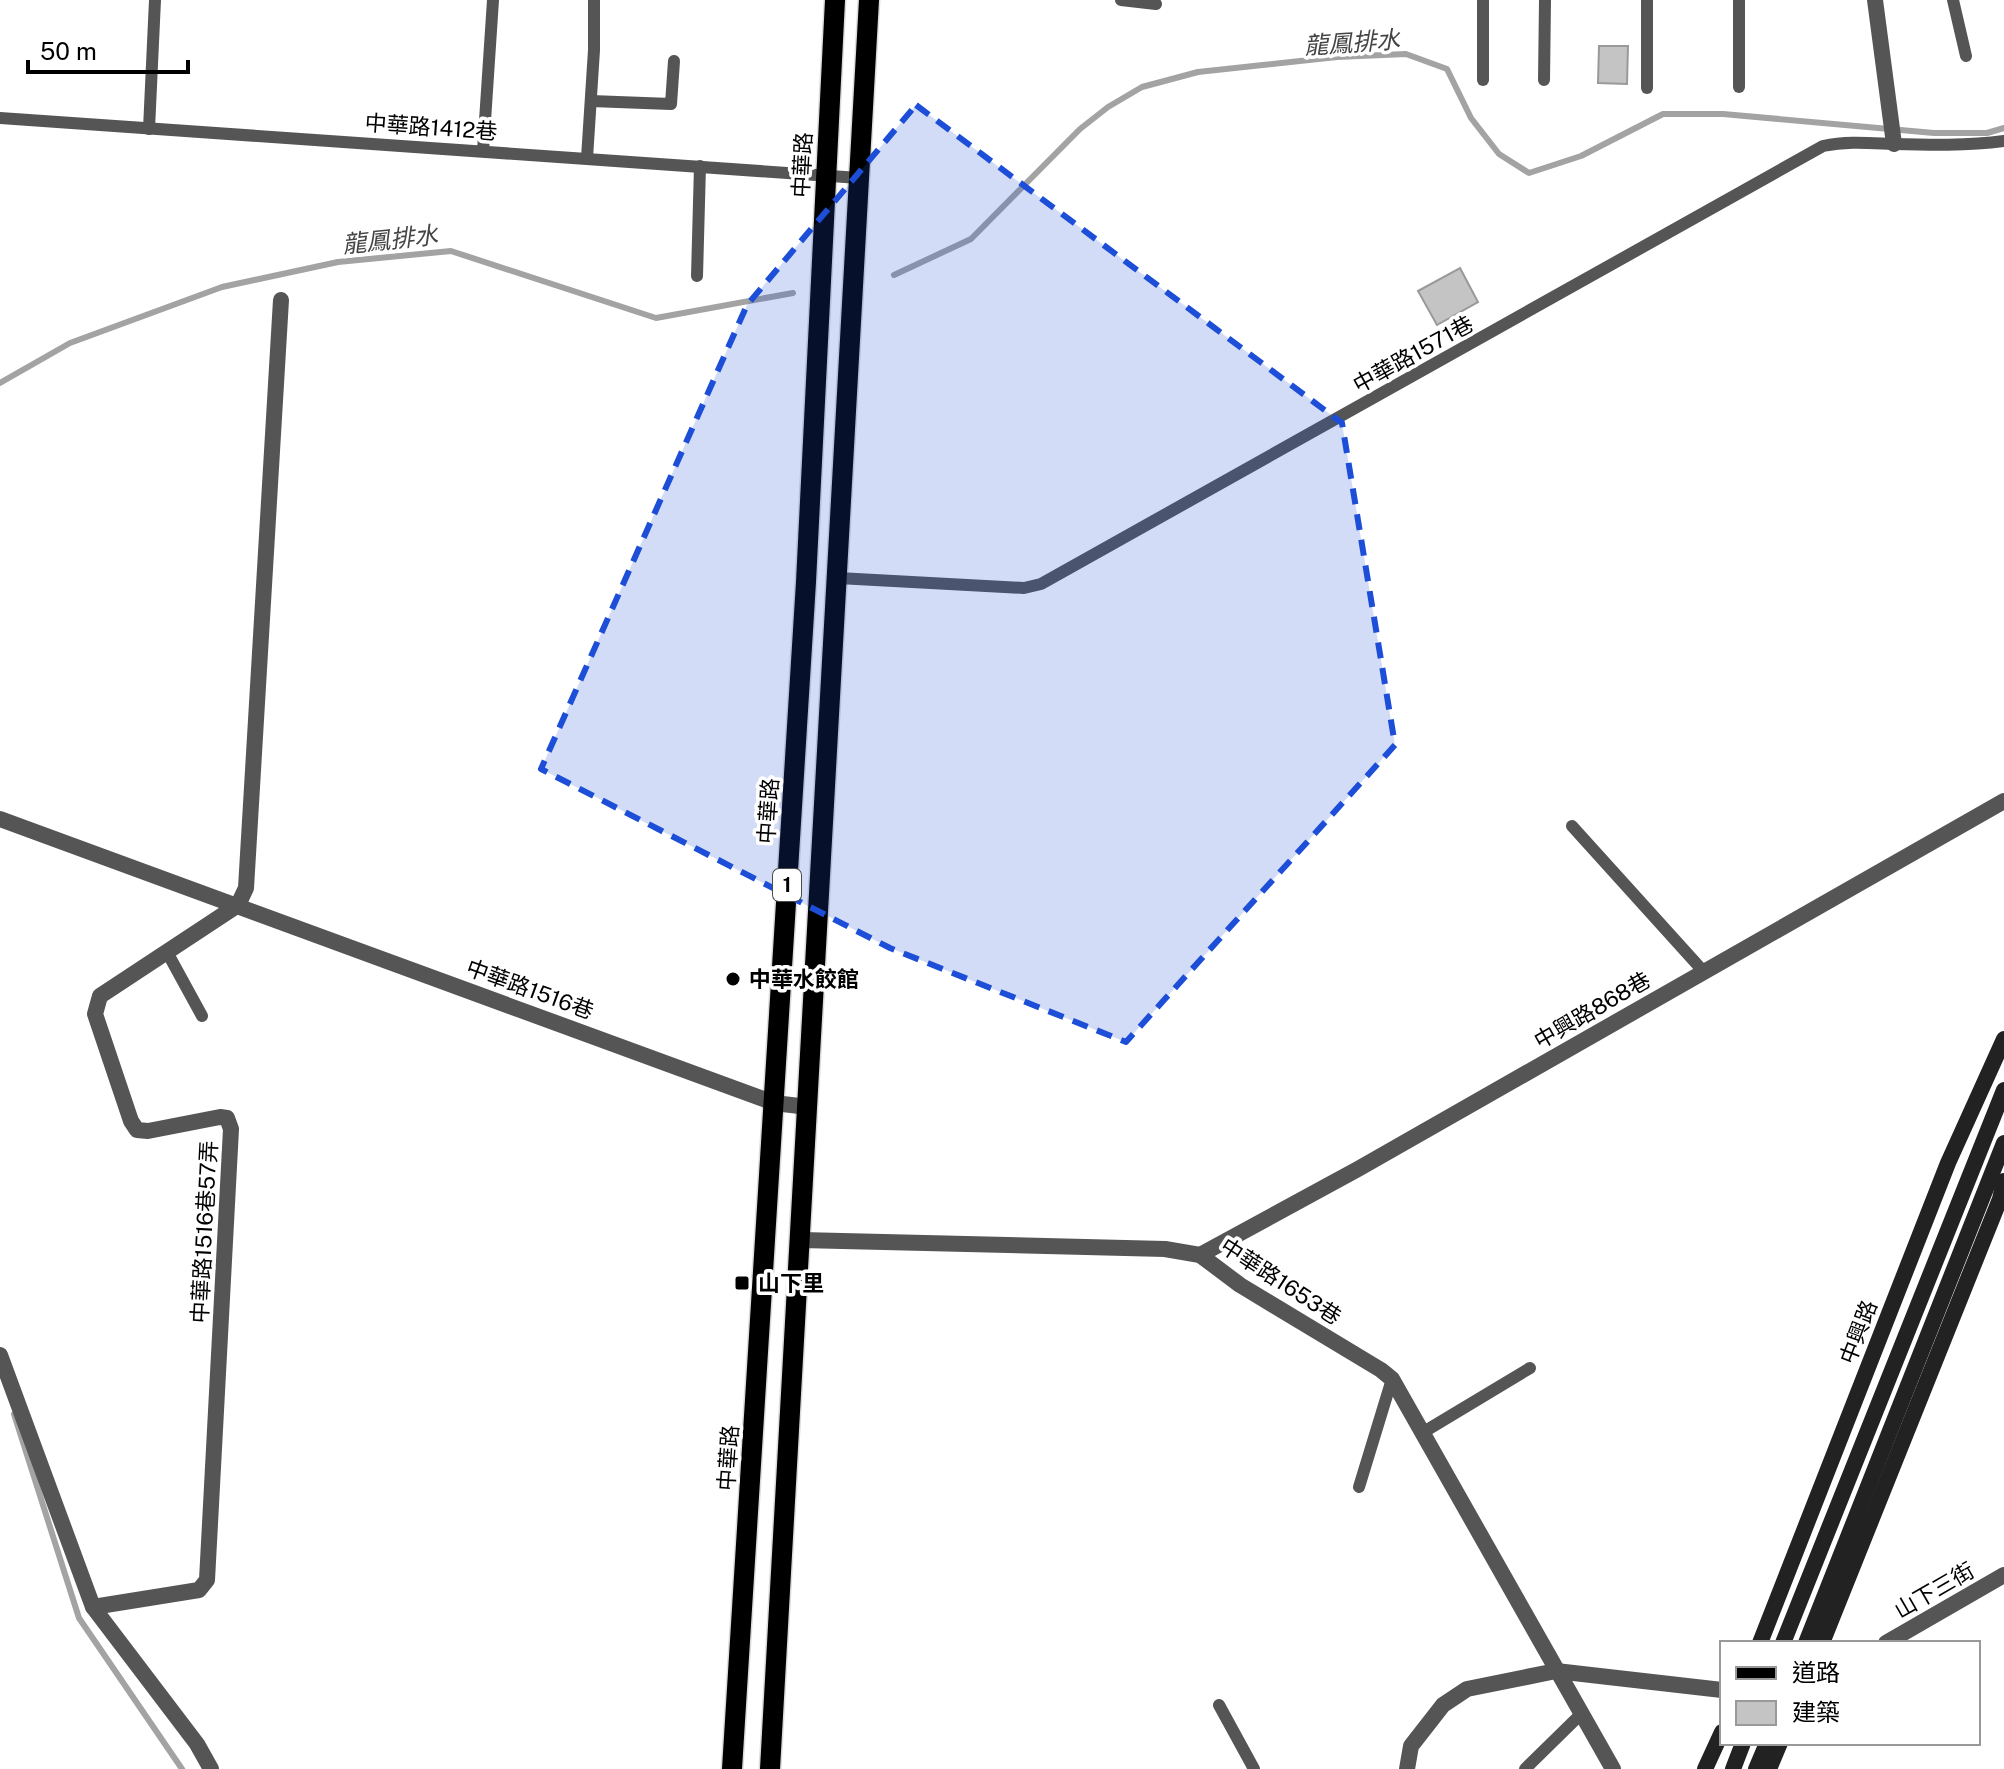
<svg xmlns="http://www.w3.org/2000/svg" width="2004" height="1769" viewBox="0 0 2004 1769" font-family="'Public Sans','Noto Sans TC',sans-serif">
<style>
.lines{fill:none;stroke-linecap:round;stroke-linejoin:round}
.stream{stroke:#a3a3a3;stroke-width:6}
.building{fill:#c4c4c4;stroke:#999;stroke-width:2}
.primary-casing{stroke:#dbdbdb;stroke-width:23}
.lane{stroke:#555;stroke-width:12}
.street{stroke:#555;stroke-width:16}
.secondary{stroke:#222;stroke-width:16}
.primary{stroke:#000;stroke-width:20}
.marked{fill:#1d4ed8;fill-opacity:0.2;stroke:#1d4ed8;stroke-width:6;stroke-dasharray:16 10;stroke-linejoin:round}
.poi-dot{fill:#000;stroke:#fff;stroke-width:3}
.labels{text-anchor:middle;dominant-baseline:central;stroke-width:7;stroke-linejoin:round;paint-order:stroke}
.shield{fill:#fff;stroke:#4c4c4c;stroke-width:2}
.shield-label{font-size:20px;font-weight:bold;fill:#000}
.street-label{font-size:22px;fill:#000;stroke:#fff}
.poi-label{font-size:22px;font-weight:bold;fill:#000;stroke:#fff;text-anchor:start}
.water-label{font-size:24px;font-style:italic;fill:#444;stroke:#fff}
</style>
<rect width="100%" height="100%" fill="#fff"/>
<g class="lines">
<g class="stream">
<path d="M894,275L971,239L1080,129L1108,107L1142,87L1198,72L1337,57L1406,54L1447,69L1471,118L1499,154L1529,173L1581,156L1663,114H1723L1934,133H1987L2004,128"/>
<path d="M0,383L70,343L222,287L338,262L451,251L656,318L793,293"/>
<path d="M14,1414L79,1618L182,1769"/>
</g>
</g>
<g class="building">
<path d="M1599,46H1628L1627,84L1598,83Z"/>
<path d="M1460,268L1478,302L1437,325L1418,291Z"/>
</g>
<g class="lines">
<defs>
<g id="primary">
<path d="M732,1769L806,582L835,0"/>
<path d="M770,1769L869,0"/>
</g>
</defs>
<use href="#primary" class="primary-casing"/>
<g class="lane">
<path d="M1121,0L1156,4"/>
<path d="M1953,0L1966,56"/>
<path d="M1483,80V0"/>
<path d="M1544,80L1545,0"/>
<path d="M1739,87V0"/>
<path d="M1647,88V0"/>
<path d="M591,101L671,104L674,61"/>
<path d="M0,118L859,178"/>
<path d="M149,129L155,0"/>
<path d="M483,151L493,0"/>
<path d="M587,158L594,50V0"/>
<path d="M697,276L700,166"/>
<path d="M838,578L1024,588L1041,584L1823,146C1847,141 1868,143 1892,144C1928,145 1968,146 2004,141"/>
<path d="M1572,826L1704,972"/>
<path d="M167,952L202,1016"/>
<path d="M1422,1433L1530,1368"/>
<path d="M1359,1487L1392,1379"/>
<path d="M1219,1705L1254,1769"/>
<path d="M1525,1769L1581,1714"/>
</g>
<g class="street">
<path d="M1875,0L1894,144"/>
<path d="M0,819L774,1103L808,1107"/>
<path d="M238,905L246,888L281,300"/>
<path d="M801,1240L1165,1249L1200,1255L1240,1285L1381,1370L1392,1379L1613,1769"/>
<path d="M1200,1255L1358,1169L2004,801"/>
<path d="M0,1355L93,1607L197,1744L211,1769"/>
<path d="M93,1607L199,1590L207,1580L231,1129L227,1118L220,1117L148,1131L137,1130L131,1121L95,1014L100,996L238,905"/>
<path d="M1886,1643L2004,1575"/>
<path d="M1407,1769L1411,1746L1443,1705L1467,1689L1556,1671L1722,1690"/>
</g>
<g class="secondary">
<path d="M1760,1643L1948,1163L2004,1039"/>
<path d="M1783,1643L2004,1090"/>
<path d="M1806,1643L2004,1143"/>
<path d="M1822,1643L2000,1199L2004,1181"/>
<path d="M1705,1769L1722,1732"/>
<path d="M1733,1769L1743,1743"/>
<path d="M1756,1769L1767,1743"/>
<path d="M1769,1769L1780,1743"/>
</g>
<use href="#primary" class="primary"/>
</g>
<path class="marked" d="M916,105L1342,423L1395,745L1126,1042L890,948L541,769L747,305Z"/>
<g class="poi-dot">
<circle cx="733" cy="979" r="8"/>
<rect x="734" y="1275" width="16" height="16" rx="4"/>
</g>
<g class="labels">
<rect class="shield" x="773" y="869" width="28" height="32" rx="6"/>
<g class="shield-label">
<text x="787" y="885">1</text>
</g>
<g class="street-label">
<text transform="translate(431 127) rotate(4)">中華路1412巷</text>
<text transform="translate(802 165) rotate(-87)">中華路</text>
<text transform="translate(1413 354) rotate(-29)">中華路1571巷</text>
<text transform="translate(768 811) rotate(-86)">中華路</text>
<text transform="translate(530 989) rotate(20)">中華路1516巷</text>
<text transform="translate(1592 1010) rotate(-30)">中興路868巷</text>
<text transform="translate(204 1232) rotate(-87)">中華路1516巷57弄</text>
<text transform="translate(1281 1281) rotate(33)">中華路1653巷</text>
<text transform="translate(1858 1332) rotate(-69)">中興路</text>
<text transform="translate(728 1458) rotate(-86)">中華路</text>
<text transform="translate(1934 1590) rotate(-30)">山下三街</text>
</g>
<g class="poi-label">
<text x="749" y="979">中華水餃館</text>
<text x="758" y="1283">山下里</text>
</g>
<g class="water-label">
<text transform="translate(1352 42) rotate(-4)">龍鳳排水</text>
<text transform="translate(390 239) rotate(-6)">龍鳳排水</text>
</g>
</g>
<rect x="1720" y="1641" width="260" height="104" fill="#ffffff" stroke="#999999" stroke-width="2"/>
<rect x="1736" y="1667" width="40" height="12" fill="#000000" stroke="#999999" stroke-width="2"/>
<text x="1792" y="1681" font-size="24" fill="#000000">道路</text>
<rect x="1736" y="1701" width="40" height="24" fill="#c4c4c4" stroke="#999999" stroke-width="2"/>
<text x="1792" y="1721" font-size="24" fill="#000000">建築</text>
<path d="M28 60v12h160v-12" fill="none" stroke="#000000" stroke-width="4"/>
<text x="40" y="60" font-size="24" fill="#000000" stroke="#ffffff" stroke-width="6" paint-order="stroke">50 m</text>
</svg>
